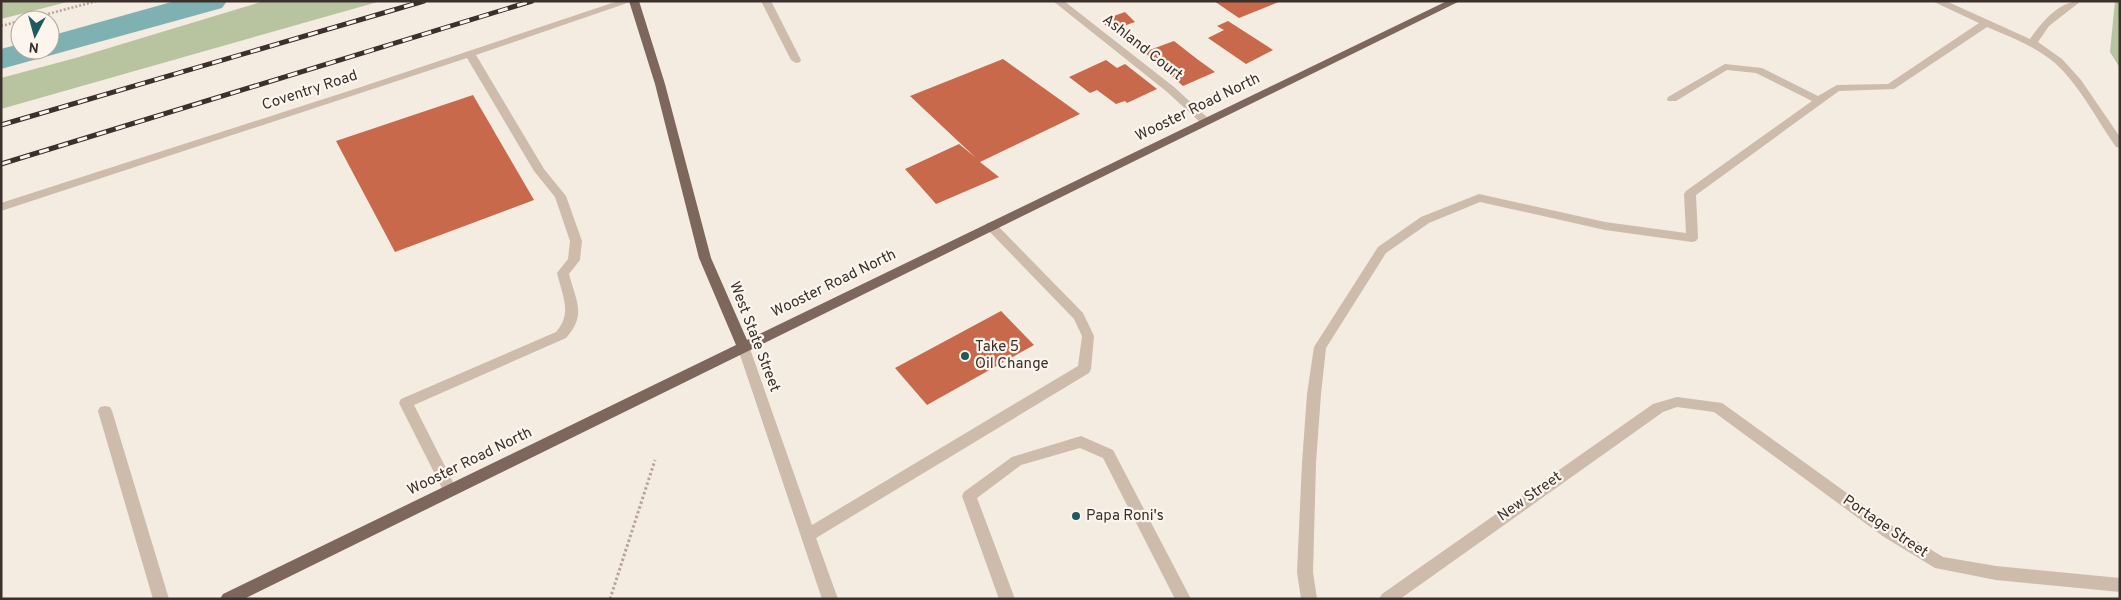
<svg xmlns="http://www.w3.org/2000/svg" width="2121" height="600" viewBox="0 0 2121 600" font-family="Overpass,sans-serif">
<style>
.green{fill:#b8c4a0}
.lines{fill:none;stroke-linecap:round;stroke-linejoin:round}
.canal{fill:#7fb0b2;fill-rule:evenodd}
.building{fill:#c8694b}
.path-far1{stroke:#b9a596;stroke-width:2.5;stroke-dasharray:2 2;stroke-linecap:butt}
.path{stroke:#b9a596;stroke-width:3;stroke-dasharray:2.5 2.5;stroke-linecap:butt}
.minor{fill:#cdbbac;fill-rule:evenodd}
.major{fill:#7d675c;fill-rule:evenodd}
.rail-casing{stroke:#3b302b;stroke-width:5}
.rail{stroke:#fbf5ee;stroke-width:3;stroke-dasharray:10;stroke-linecap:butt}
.poi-dot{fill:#1f5a5e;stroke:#fbf5ee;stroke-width:2}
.labels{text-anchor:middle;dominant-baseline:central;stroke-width:4.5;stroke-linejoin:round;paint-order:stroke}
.street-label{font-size:15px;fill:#3b302b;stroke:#fbf5ee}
.poi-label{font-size:15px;fill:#3b302b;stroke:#fbf5ee;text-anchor:start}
</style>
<rect width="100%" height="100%" fill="#f4ebe1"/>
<g class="green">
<path d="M1,1H71L1,19Z"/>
<path d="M264,1H381L1,109V78L79,57Z"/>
<path d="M2115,1H2120V68L2110,52Z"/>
</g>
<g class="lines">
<path class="canal" d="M175,1H227L222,8L1,69V49L20,44V50H50V36Z"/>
</g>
<g class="building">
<path d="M1214,1H1281L1239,18Z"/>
<path d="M1125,12L1135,22L1112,30L1100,21Z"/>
<path d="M1228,21L1273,50L1246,64L1208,38L1224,30L1217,26Z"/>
<path d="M1174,41L1197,59L1215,72L1183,86L1144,52Z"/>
<path d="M1003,59L1080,114L980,162L999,177L936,204L905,169L959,144L976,158L910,96Z"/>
<path d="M1106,60L1117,68L1125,64L1157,89L1127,103L1125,101L1116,104L1097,90L1090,93L1069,77Z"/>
<path d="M473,95L534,200L395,252L336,141Z"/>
<path d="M1001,311L1034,345L927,405L895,368Z"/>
</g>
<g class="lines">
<g class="path-far1">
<path d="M25,20L97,1"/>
<path d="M1,26L20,21"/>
</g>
<path class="path" d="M610,599L655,460"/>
<g class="minor">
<path d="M618,1H633L476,55L544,169L566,196L582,241L580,260L569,274C576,301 587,315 566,338L414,405L457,490L455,494L450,496L445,494L399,403L401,399L556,332C573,313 562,295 557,273L568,259L570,241L555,197L534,171L467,58L1,211V203L361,87Z"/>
<path d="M761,1H771L801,60L800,62L796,63L791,60Z"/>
<path d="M1053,1H1064L1174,87L1210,120L1211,122L1210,124H1202L1166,91Z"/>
<path d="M1932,1H1946L2030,39C2042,22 2059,1 2081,1L2049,26L2038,42L2062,59L2081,80L2120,137V148L2116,147C2097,120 2080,86 2055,63C2035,46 2010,37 1987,27L1894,89L1839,91L1696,195L1698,238L1696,241L1692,242L1605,230L1480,202L1429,223L1386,253L1326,348L1321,394L1316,463L1313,572L1317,599H1301L1297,572L1302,463L1307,394L1314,347L1378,247L1421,217L1479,194L1605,222L1686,233L1684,194L1686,191L1812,101L1756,73L1727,70L1676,101H1668L1667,99L1668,97L1725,64L1762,68L1818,96L1837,85L1888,84L1979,23Z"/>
<path d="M991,222L995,223L1083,313L1094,336L1091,369L1089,373L816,538L838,599H822L737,346L738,343H748L749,346L812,525L1078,366L1082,336L1074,319L987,229L985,226L987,223Z"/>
<path d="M1677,397L1722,403L1894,527L1943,557L1996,566L2120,578V592L1996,580L1935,568L1884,537L1714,412L1677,407L1663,412L1400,599H1379L1382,594L1653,404Z"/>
<path d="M105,406L110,407L112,411L169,599H153L98,411L100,407Z"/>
<path d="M1081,436L1113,450L1191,599H1175L1103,458L1080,448L1021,465L977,498L1015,599H999L962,496L964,492L1012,457Z"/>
</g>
<path class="major" d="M629,1H639L665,84L711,258L747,340L1447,1H1460L244,599H220L223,594L736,345L699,258L655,84Z"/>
<defs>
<g id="rail">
<path d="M1,125L424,1"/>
<path d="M1,164L532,1"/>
</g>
</defs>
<use href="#rail" class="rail-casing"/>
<use href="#rail" class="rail"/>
</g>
<g class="poi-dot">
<circle cx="965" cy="356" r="5"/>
<circle cx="1076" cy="516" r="5"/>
</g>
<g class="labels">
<g class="street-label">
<text transform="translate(1142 48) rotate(38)">Ashland Court</text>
<text transform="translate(310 91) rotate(-18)">Coventry Road</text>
<text transform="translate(1198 108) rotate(-26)">Wooster Road North</text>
<text transform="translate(834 284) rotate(-26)">Wooster Road North</text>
<text transform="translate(754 337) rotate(69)">West State Street</text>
<text transform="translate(470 462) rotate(-26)">Wooster Road North</text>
<text transform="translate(1530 497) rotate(-35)">New Street</text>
<text transform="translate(1885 527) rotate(34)">Portage Street</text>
</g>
<g class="poi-label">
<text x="975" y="347">Take 5<tspan x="975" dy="17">Oil Change</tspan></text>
<text x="1086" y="516">Papa Roni's</text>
</g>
</g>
<rect width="2121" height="600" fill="none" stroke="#3b302b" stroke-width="5"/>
<g transform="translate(35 35) rotate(186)"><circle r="24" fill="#fbf5ee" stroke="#aea6a0"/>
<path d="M0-4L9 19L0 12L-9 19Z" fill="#1f5a5e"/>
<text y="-8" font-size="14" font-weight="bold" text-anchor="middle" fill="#3b302b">N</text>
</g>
</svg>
